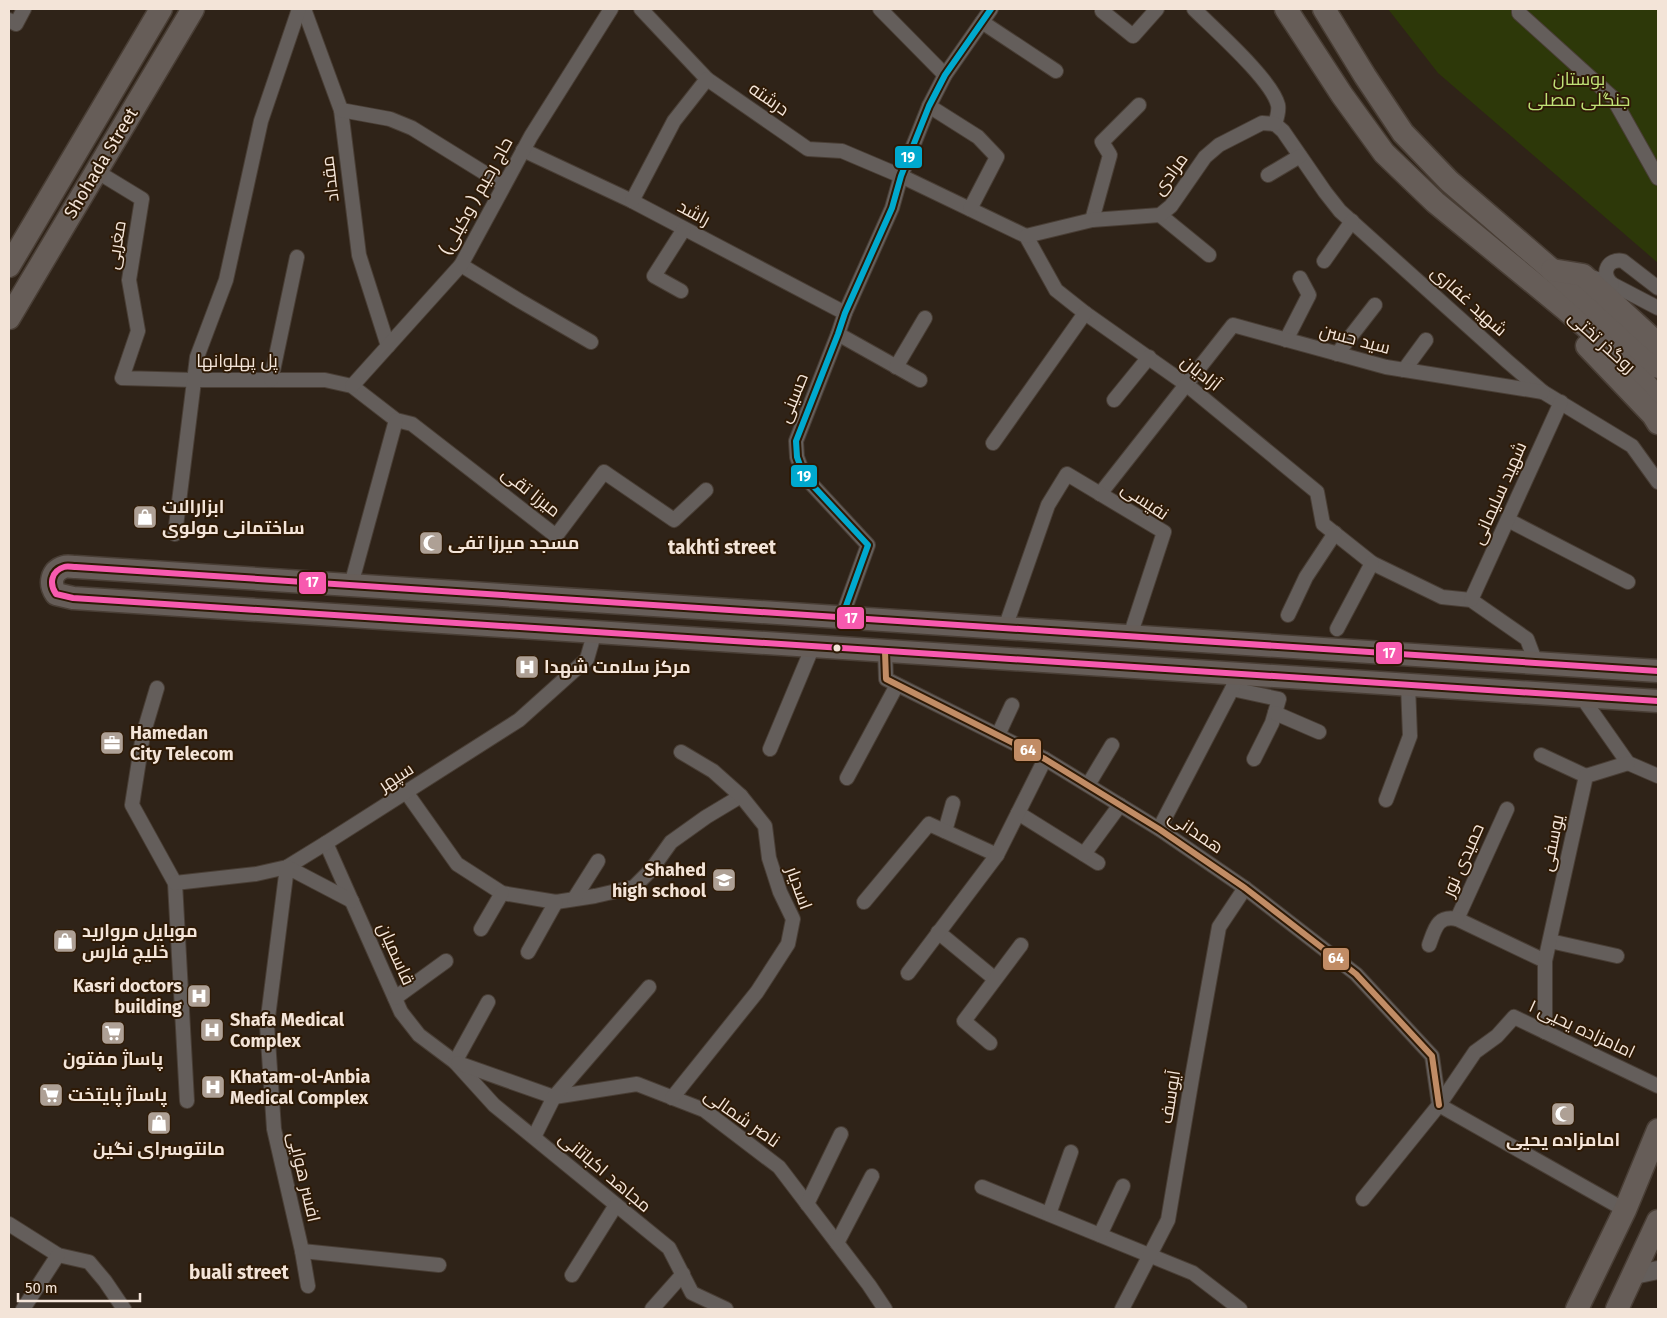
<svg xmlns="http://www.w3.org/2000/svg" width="1667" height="1318" viewBox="0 0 1667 1318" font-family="'Fira Sans',Cairo,sans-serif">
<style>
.green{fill:#2d3809}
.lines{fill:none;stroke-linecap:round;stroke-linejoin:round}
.minor-casing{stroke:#493e35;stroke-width:16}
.tertiary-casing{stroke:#493e35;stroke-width:20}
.primary-casing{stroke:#493e35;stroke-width:25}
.minor{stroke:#645e5b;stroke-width:14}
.tertiary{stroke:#645e5b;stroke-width:18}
.primary{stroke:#665d58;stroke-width:22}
.bus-1-casing{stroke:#2e1a06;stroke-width:10}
.bus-2-casing{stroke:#2e1a06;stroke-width:10}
.bus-3-casing{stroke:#2e1a06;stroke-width:10}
.bus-1{stroke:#00a9ce;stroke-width:6}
.bus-2{stroke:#c18c65;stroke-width:6}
.bus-3{stroke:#f75aaf;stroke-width:6}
.bus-dot{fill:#f3e4d8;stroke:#2e1a06;stroke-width:2}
.labels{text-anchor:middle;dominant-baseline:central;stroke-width:4;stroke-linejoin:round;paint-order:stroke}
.park-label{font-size:18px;fill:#c0e277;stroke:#2e1a06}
.street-label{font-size:18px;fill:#f3e4d8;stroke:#2e1a06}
.poi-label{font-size:18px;font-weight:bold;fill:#f3e4d8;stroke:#2e1a06;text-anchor:start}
.neighbourhood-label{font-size:19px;font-weight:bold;fill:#f3e4d8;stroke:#2e1a06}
.line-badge{stroke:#2e1a06;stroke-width:2}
.badge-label{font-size:14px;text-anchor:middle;font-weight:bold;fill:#fff}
</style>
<rect width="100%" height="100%" fill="#2f2318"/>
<path class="green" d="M1388,9H1658V263L1438,73Z"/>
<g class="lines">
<defs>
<g id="minor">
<path d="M304,9L341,110L359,255L388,346"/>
<path d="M641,9L707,79L808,149L842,151L901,176L1026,236L1056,290L1085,313L1187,385L1317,492L1323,524L1372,563L1442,597L1471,600L1527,639L1536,663"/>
<path d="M880,9L945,75"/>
<path d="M1194,9C1214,29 1272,80 1278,105C1279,110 1277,118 1275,124"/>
<path d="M1519,9V13L1613,98L1658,178"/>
<path d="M1102,11L1133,36L1157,9"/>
<path d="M9,20L16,24L24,9"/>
<path d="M982,22L1056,71"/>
<path d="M929,106L978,137L997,157L970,209"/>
<path d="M341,110L390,119L412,128L504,185"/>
<path d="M1275,124L1283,131L1325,192L1340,211L1507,361L1543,392L1632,446L1658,482"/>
<path d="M523,150L632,201L845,313"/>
<path d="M96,171L142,199L129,280L138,331L122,378L194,380H325L352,386L396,420L412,424L556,536L604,472L674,520L706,490"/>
<path d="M1268,175L1300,156"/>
<path d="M632,201L674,121L707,79"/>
<path d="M1160,215L1209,255"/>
<path d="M1092,220L1110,155L1102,142L1139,105"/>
<path d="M1026,236L1092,220L1160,215L1171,206L1205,157L1219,145L1262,123L1275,124"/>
<path d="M1324,261L1352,221"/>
<path d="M461,265L520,301L591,342"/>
<path d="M1591,277L1612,284L1658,308"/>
<path d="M1612,284C1600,273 1608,258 1623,261L1658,288"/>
<path d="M681,291L654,276L684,229"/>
<path d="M838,334L920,380"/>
<path d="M1286,340L1309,295L1300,278"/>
<path d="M1337,354L1375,305"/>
<path d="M896,367L925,318"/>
<path d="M1404,370L1426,340"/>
<path d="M271,380L297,257"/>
<path d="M352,386L461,265L531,136L611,9"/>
<path d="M1114,400L1149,357"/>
<path d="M993,443L1085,313"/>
<path d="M1100,494L1233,325L1386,367L1543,392"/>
<path d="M1508,520L1628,582"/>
<path d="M175,534L197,357L226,280L261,121L299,9"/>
<path d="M351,585L396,420"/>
<path d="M1471,600L1561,402"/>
<path d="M1288,615L1306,577L1335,533"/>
<path d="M842,617L868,545L804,476L797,457L796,441L838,334L845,313L892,208L901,176L929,106L945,75L991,9"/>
<path d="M1005,628L1048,505L1067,474L1164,532L1130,636"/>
<path d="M1337,629L1372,563"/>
<path d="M885,651L886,679L1045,759L1159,829L1245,888L1356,974L1432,1056L1439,1105"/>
<path d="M157,688L143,735L132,805L175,883L187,1101"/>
<path d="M1232,689L1279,699L1272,723L1254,759"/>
<path d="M1581,696L1628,763L1658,776"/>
<path d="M1275,713L1319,732"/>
<path d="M998,735L1012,705"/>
<path d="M770,749L813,646"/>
<path d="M1541,755L1586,776"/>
<path d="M847,778L897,685"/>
<path d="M1088,785L1112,745"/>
<path d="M406,792L457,864L502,893L556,902L595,896L634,887L651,870L671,842L706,817L741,796"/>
<path d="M1386,800L1410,736L1408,685"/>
<path d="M1507,809L1457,919L1545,961"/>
<path d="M1018,813L1098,863"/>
<path d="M1159,829L1232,689L1238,673"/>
<path d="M945,831L953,803"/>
<path d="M326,843L401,1012L419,1035L455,1062L494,1105L669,1248L692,1293L726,1309"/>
<path d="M1084,854L1120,805"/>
<path d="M175,883L256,874L287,867L326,843L519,720L587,659L595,631"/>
<path d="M574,899L598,861"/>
<path d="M864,902L929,824L997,855"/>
<path d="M481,929L502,893"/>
<path d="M938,932L995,979"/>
<path d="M1550,941L1617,956"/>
<path d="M1429,945C1435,929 1437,915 1457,919"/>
<path d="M528,952L556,902"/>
<path d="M908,973L997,855L1045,759"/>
<path d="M395,998L446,961"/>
<path d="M1545,1032V961L1586,776L1628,763"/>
<path d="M990,1043L964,1021L1021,945"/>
<path d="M455,1062L488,1002"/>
<path d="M458,1063L554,1097L637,1084L704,1110L779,1167L869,1285L885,1309"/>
<path d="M672,1098L757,992L788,944L793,919L780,892L769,858L765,826L741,796L713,771L681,752"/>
<path d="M1439,1105L1625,1210"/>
<path d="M534,1137L554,1097L649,987"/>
<path d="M982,1187L1193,1273L1240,1309"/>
<path d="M1363,1199L1439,1105L1475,1052L1497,1036L1514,1017L1658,1086"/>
<path d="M807,1204L841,1134"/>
<path d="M1049,1214L1071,1152"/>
<path d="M9,1224L58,1255L89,1262L105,1281L124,1309"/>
<path d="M1100,1235L1123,1186"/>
<path d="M837,1243L872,1176"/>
<path d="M302,1251L439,1265"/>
<path d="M572,1275L616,1205"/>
<path d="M308,1286L302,1251L274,1129L267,1025L287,867L352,901"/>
<path d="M23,1309L58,1255"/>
<path d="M652,1309L683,1274"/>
<path d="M1122,1309L1168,1220L1193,1072L1219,927L1245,888"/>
</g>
<path id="tertiary" d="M1634,1275L1658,1270"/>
<g id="primary">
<path d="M1286,9L1342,95L1384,153L1435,202L1564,308L1629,364L1658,399"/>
<path d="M1324,9L1365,76L1403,133L1449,181L1552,270L1628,338L1658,367"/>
<path d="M9,266L161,9"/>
<path d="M1552,270L1583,275L1658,344"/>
<path d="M9,318L193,9"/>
<path d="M1587,346L1653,415L1658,423"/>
<path d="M1658,671L76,567C72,567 67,566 64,567C51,571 49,584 56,594L73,598L1658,701"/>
<path d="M1577,1309L1625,1210L1658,1130"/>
<path d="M1617,1309L1658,1221"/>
</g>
</defs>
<use href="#minor" class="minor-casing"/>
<use href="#tertiary" class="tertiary-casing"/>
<use href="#primary" class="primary-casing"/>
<use href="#minor" class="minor"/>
<use href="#tertiary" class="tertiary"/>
<use href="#primary" class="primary"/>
<defs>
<path id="bus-1" d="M842,617L868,545L804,476L797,457L796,441L838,334L845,313L892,208L901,176L929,106L945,75L991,9"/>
<path id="bus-2" d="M885,651L886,679L1045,759L1159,829L1245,888L1356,974L1432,1056L1439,1105"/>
<path id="bus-3" d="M1658,671L76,567C72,567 67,566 64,567C51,571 49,584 56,594L73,598L1658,701"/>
</defs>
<use href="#bus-1" class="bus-1-casing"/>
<use href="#bus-2" class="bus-2-casing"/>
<use href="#bus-3" class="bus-3-casing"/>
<use href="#bus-1" class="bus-1"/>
<use href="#bus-2" class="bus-2"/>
<use href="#bus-3" class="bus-3"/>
</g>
<defs>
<symbol id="shop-square" viewBox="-11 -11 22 22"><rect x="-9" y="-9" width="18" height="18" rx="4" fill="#aea095" stroke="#2e1a06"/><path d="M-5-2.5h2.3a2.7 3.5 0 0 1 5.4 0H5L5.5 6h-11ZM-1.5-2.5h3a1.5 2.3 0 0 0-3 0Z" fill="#fff"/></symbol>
<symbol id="mosque-square" viewBox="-11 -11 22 22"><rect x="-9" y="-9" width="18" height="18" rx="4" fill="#aea095" stroke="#2e1a06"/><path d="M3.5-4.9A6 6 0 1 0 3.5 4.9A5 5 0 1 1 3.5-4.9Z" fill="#fff"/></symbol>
<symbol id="hospital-square" viewBox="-11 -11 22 22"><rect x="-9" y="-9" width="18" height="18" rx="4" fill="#aea095" stroke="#2e1a06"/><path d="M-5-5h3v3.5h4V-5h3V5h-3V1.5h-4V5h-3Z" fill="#fff"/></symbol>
<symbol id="office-square" viewBox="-11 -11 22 22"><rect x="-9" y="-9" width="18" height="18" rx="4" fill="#aea095" stroke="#2e1a06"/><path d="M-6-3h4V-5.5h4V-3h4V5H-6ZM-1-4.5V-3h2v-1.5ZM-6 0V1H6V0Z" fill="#fff"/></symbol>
<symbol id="school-square" viewBox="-11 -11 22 22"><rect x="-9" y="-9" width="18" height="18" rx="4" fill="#aea095" stroke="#2e1a06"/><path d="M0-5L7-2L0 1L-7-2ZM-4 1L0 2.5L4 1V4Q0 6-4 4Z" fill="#fff"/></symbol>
<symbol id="supermarket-square" viewBox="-11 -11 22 22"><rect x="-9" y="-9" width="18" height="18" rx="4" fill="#aea095" stroke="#2e1a06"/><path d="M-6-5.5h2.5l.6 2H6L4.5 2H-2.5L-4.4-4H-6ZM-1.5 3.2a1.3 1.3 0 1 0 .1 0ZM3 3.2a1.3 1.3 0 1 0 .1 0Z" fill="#fff"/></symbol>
</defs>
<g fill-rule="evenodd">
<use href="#shop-square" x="131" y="503" width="28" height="28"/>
<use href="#mosque-square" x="417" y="529" width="28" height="28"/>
<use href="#hospital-square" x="513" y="653" width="28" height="28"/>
<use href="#office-square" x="98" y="729" width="28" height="28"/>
<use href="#school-square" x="710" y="866" width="28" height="28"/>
<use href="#shop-square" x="51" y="927" width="28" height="28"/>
<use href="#hospital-square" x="185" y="982" width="28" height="28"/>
<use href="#hospital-square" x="198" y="1016" width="28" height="28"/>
<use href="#supermarket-square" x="99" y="1019" width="28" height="28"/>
<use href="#hospital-square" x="199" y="1073" width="28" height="28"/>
<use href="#supermarket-square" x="37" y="1081" width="28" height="28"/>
<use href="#mosque-square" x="1549" y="1100" width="28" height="28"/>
<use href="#shop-square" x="145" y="1109" width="28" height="28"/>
</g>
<circle class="bus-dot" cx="837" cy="648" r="4.5"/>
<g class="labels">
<g class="park-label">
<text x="1579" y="79">بوستان<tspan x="1579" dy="21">جنگلی مصلی</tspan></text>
</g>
<g class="street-label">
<text transform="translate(769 99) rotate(35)">درشته</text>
<text transform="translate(101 163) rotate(-59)">Shohada Street</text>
<text transform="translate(1170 174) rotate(-54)">مرادی</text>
<text transform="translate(330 179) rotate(-97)">مقداد</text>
<text transform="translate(476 196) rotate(-61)">حاج رحیم ( وکیلی)</text>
<text transform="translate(694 213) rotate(28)">راشد</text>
<text transform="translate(116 245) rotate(-81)">مغربی</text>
<text transform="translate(1469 301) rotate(42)">شهید غفاری</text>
<text transform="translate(1355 339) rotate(15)">سید حسن</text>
<text transform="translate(1602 342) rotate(42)">روگذر تختی</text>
<text x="237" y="361">پل پهلوانها</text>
<text transform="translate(1201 373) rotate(38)">آزادیان</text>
<text transform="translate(793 398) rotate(-68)">حسینی</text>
<text transform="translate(531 492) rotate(38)">میرزا تقی</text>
<text transform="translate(1499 493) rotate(-66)">شهید سلیمانی</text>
<text transform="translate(1145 501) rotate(34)">نفیسی</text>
<text transform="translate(396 777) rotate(-33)">سپهر</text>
<text transform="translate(1196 832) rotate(34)">همدانی</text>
<text transform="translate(1552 843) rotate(-78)">یوسفی</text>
<text transform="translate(1463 860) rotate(-66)">حمیدی نور</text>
<text transform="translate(799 888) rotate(70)">اسدیار</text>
<text transform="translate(396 954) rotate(66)">قاسمیان</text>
<text transform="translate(1582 1029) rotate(25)">امامزاده یحیی ۱</text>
<text transform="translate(1170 1097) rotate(-81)">آیوسف</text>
<text transform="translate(742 1118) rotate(35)">ناصر شمالی</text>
<text transform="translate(605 1172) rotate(40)">مجاهد اکباتانی</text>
<text transform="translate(304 1177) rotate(77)">افسر هوایی</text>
</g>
<g class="poi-label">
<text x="162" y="507">ابزارالات<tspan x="162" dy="21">ساختمانی مولوی</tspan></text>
<text x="448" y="543">مسجد میرزا تفی</text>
<text x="544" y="667">مرکز سلامت شهدا</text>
<text x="130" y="733">Hamedan<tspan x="130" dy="21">City Telecom</tspan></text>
<text x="706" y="870" text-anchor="end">Shahed<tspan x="706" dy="21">high school</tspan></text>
<text x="82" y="931">موبایل مروارید<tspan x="82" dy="21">خلیج فارس</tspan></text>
<text x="182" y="986" text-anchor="end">Kasri doctors<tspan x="182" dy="21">building</tspan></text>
<text x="230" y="1020">Shafa Medical<tspan x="230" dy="21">Complex</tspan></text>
<text x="113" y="1059" text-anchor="middle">پاساژ مفتون</text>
<text x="230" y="1077">Khatam-ol-Anbia<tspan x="230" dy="21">Medical Complex</tspan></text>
<text x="68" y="1095">پاساژ پایتخت</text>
<text x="1563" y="1140" text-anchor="middle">امامزاده یحیی</text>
<text x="159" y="1149" text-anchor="middle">مانتوسرای نگین</text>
</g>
<g class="neighbourhood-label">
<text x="722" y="547">takhti street</text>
<text x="239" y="1272">buali street</text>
</g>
</g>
<g class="line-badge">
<rect x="894" y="145" width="29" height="24" rx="5" fill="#00a9ce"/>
<rect x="790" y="464" width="28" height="24" rx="5" fill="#00a9ce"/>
<rect x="298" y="571" width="29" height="24" rx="5" fill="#f75aaf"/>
<rect x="836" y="606" width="29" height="24" rx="5" fill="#f75aaf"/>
<rect x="1375" y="641" width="28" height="24" rx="5" fill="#f75aaf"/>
<rect x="1013" y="738" width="29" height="24" rx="5" fill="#c18c65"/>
<rect x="1322" y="947" width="28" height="24" rx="5" fill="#c18c65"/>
</g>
<g class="badge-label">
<text x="908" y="162">19</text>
<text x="804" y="481">19</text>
<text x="312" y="587">17</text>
<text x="851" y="623">17</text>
<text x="1389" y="658">17</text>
<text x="1028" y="755">64</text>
<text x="1336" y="963">64</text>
</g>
<rect width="1667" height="1318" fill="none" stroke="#f3e4d8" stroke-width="20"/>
<path d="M18 1293v8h122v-8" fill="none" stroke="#f3e4d8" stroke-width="2.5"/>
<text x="25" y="1293" font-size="15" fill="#f3e4d8" stroke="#2e1a06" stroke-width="4" paint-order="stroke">50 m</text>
</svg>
